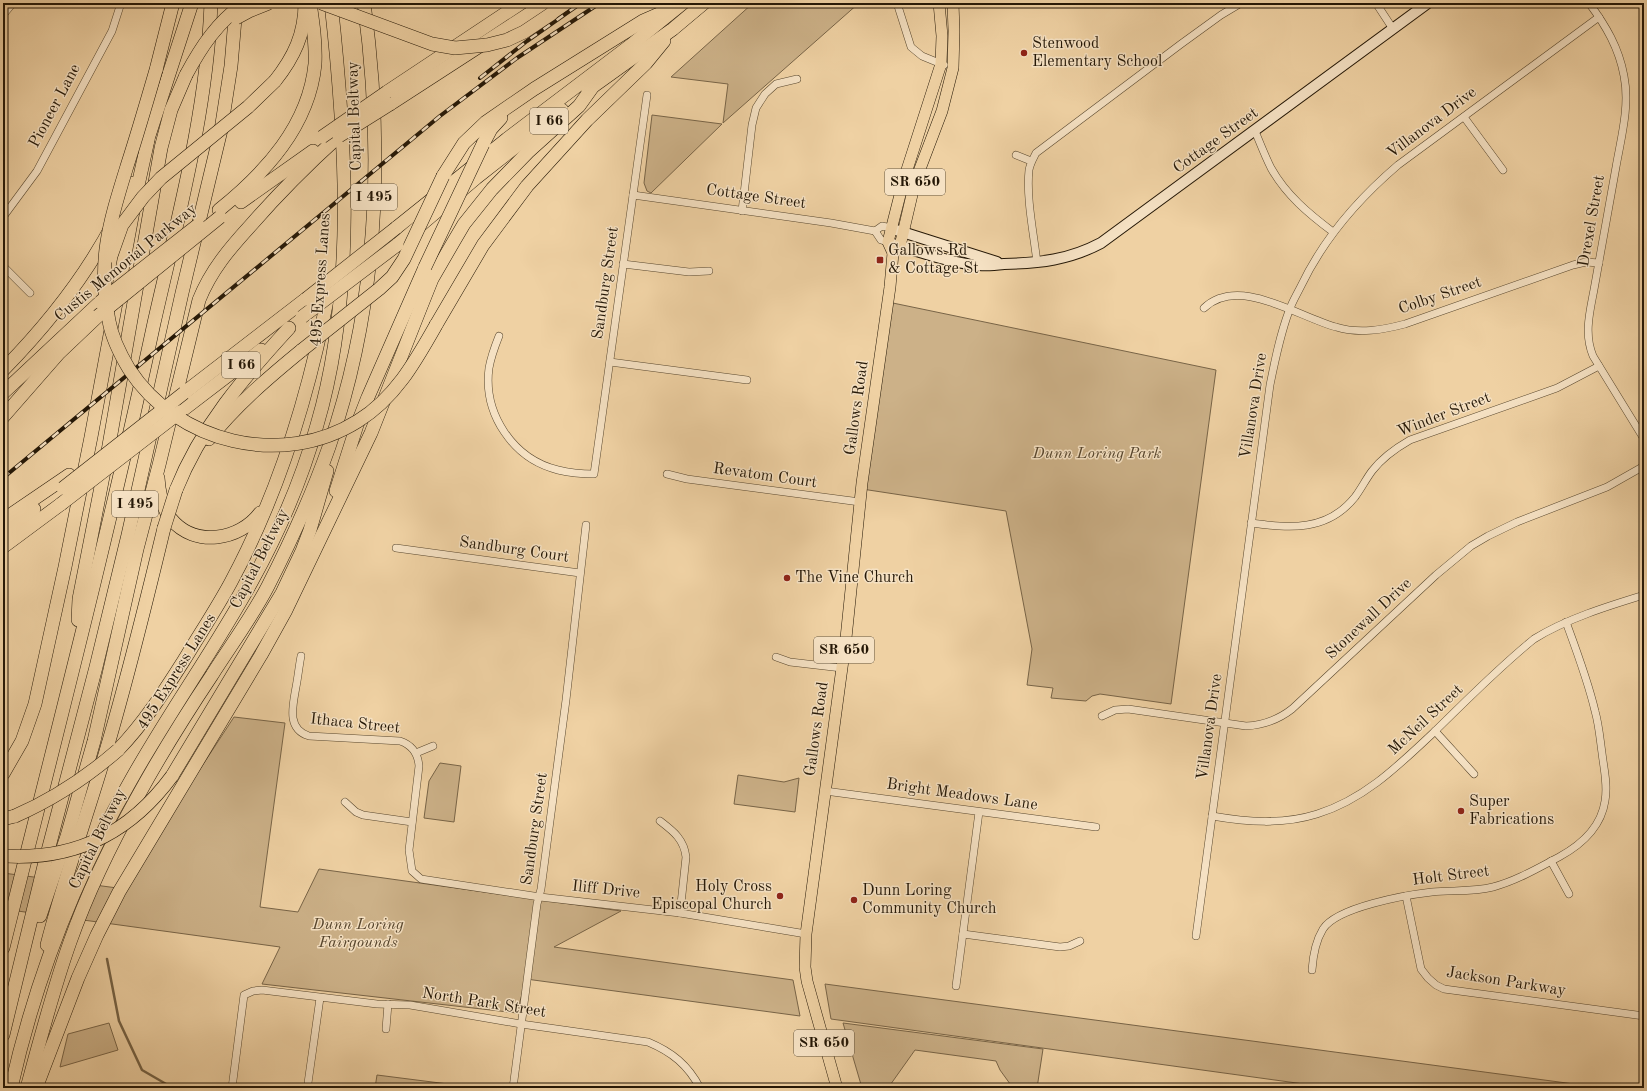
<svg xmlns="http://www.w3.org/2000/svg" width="1647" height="1091" viewBox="0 0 1647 1091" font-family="'Old Standard TT',serif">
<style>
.green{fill:#ccb188;stroke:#786447}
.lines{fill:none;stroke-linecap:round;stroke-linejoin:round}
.stream{stroke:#746144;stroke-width:2.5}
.street-casing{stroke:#57462d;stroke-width:8}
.secondary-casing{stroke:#241706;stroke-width:12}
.primary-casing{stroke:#241706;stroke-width:12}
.highway-casing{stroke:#241706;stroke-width:14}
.street{stroke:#f5e1c3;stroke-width:7}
.secondary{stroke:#f5e1c3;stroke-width:10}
.primary{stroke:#efd1a3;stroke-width:11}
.highway{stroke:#efd1a3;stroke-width:13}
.rail-casing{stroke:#241706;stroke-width:4}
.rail{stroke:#f5e1c3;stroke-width:2.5;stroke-dasharray:8;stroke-linecap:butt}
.highway-bridge-casing{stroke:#241706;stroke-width:14;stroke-linecap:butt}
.highway-bridge{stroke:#efd1a3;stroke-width:13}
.poi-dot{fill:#8f2418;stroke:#f5e1c3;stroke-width:1.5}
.labels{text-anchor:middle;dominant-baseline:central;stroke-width:3;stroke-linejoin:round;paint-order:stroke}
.shield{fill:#f5e1c3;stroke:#63543f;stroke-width:1}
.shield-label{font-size:15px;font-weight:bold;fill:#241706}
.poi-label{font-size:16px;fill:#241706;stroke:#f5e1c3;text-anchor:start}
.street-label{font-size:16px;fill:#241706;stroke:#f5e1c3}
.park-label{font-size:16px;font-style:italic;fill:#56452d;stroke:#f5e1c3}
</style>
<rect width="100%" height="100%" fill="#efd1a3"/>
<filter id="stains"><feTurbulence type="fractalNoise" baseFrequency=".005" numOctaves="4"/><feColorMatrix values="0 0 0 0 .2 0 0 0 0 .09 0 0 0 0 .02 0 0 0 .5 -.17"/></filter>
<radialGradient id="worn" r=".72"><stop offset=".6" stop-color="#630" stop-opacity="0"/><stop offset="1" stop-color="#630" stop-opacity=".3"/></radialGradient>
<g class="green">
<path d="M753,3H772L773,6L782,3H859L723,123L728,84L671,77Z"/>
<path d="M652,115L722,124L651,193L647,191L644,183Z"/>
<path d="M888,302L1216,370L1171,704L1100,694L1092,696L1086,701L1051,698L1053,688L1027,685L1032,649L1006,511L862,489Z"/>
<path d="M234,717L285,723L260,907L298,912L319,869L621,911L554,947L793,980L800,1016L526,979L517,1013L262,984L280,947L3,909V873L125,889L134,870Z"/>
<path d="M440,763L461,766L454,822L424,818L429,781Z"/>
<path d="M738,775L784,782L799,778L795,812L734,804Z"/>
<path d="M825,984L1604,1088H1333L831,1019Z"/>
<path d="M109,1023L118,1050L60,1067L68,1034Z"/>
<path d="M843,1023L1043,1049L1037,1088H1013L1000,1070L996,1061L915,1050L888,1088H862Z"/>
<path d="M377,1075L448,1084L447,1088H375Z"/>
</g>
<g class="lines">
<g class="stream">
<path d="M3,719L6,727"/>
<path d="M107,959L119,1021L142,1070L173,1088"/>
</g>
<defs>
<g id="street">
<path d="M897,3L911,47L922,56L944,65"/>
<path d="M1376,3L1393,29"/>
<path d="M1589,3C1606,26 1619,48 1624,76C1630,106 1621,138 1616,167C1609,206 1602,245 1595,284C1591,308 1583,332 1593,356L1644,439"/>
<path d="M3,15L13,3"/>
<path d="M1464,117L1503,170"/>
<path d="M1255,131C1260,143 1265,156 1271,168C1286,195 1309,214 1333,232"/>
<path d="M1016,155L1031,161"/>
<path d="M633,195L831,223L875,231L882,226L891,228"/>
<path d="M742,211L752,125L756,108L765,94L776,84L797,79"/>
<path d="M3,217L37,171L112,31L121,3"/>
<path d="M875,231L881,240L888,242"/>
<path d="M1037,263C1034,235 1026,198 1029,170C1030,164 1033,159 1036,153L1181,44L1221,15L1241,3"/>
<path d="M623,264L689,272L709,271"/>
<path d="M3,266L30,293"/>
<path d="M1204,308C1239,275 1298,317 1336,327C1359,334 1382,330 1405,324L1573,265L1586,262L1599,263"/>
<path d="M499,336C495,346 491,357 489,368C483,414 513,459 558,470C570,473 582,474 594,474L647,95"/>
<path d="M610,362L747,380"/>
<path d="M667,474L687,479L860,502"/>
<path d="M1251,523C1290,528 1327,532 1355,497C1361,489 1366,479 1372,471C1382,458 1396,448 1410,440L1557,388L1599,366"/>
<path d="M396,548L580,573"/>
<path d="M301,656C299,666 298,677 296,687C293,705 286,729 309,736L400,741C412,745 418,753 419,766L409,850L412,871L421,879L540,897L680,913L806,934"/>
<path d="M776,657L790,662L842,668"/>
<path d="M1102,716L1115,710L1128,709L1246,726C1264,725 1278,720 1292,709L1436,575L1471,546L1488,536L1517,522L1607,487L1644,466"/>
<path d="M1435,731L1474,774"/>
<path d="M416,753L433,746"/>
<path d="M825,791L1096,827"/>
<path d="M345,802L356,812L363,815L412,822"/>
<path d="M1212,816C1247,822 1282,825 1317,814C1363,800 1397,767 1432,734C1465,702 1498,668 1534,639C1566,619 1608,606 1644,595"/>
<path d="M660,821C673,831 684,839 686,857L680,913"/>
<path d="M1551,861L1569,894"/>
<path d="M1406,896L1421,969L1428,978L1436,985L1444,989L1644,1016"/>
<path d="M963,934L1060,947L1069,946L1080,941"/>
<path d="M1196,936L1270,385C1275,360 1280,335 1289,311C1292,302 1297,294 1301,286C1324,238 1357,200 1398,165L1599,17"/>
<path d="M1312,970C1313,956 1315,942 1323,929C1337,907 1406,895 1432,892C1452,890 1473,892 1493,887C1516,881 1538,868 1559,857C1581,845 1601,828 1605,801C1608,785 1604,770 1602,753C1600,739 1599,725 1595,711C1588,681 1577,652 1566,622"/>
<path d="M956,986L979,812"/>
<path d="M386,1029L388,1004"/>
<path d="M308,1083L320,998"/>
<path d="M232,1088L244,995L253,991L262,990L377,1004L410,1005L521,1024L648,1042C672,1052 688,1065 700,1088"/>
<path d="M513,1088L537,904L541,889L566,700L586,525"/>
</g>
<g id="secondary">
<path d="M896,230L997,262"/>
<path d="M893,244C919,251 953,264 979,265C987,266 996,265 1004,264C1040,263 1069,260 1101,243L1428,3"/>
</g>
<g id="primary">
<path d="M893,253L900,246L915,182L942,111L953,68L954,31L953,3"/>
<path d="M837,1088L807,981L805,967L806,934L846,638L862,483L890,287L893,253L888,242L904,179L941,64L942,36L939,3"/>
</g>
<g id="highway">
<path d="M551,14L567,3"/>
<path d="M156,70L173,3"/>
<path d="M275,81C294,57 305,34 305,3"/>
<path d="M588,90L673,29L704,3"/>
<path d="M387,92L521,3"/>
<path d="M390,104L546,3"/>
<path d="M483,144L491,129L501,118"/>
<path d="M145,148L192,3"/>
<path d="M443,176L464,143L486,122L534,89L643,21L666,11"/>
<path d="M241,202L313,151"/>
<path d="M219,210C265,173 309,126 315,64C316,43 313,23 310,3"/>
<path d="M396,228L507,139L631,45L683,3"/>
<path d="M397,245L476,178L562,110"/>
<path d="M436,325L483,245L527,186L587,120L646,63L664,41"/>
<path d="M3,370C56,316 104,253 132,183"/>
<path d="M3,393L98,304"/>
<path d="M184,393L306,299"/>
<path d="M180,412L261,350"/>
<path d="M3,417L59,353L98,316"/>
<path d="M209,439C236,405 269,377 302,350"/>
<path d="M158,478C159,493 162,508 171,519C195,548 240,540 260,513"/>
<path d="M176,490C201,427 244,377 289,328"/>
<path d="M336,491L357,425L368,397L425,267"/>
<path d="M3,520L69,475"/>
<path d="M3,532L34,509"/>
<path d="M3,547L61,504"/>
<path d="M78,620L79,599L108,451L161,148L171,110L186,75"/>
<path d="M118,750C145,722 165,690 186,657C201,632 217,608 231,582C280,491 310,391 329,290"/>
<path d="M3,774L22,741L35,704L65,567L91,437L137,190L148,140"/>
<path d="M172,776L282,593L302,551L310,530L327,471"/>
<path d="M3,819L15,816"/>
<path d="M40,916L67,836L94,741L137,549L159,465L199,300C211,270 230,248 251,225C279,193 308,164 339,136"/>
<path d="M47,945C64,879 87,816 106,751C128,677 146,603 164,528"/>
<path d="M3,948C55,740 109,533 154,323C178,217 207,112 211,3"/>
<path d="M3,1035L44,866L96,667L128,535L182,293L221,130L231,66L236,7"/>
<path d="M11,1088C35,981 76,875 131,780C169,712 215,649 252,581C279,532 302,479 317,425C356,293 346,138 331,3"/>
<path d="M27,1088C40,1039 53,990 70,942C88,891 112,842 139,794C161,754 186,714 212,675C231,645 252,617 268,586C291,541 312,495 329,447C378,305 384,151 364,3"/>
<path d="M36,1088L78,978L97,935L119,892L261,655L286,610L371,433L420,309L432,279L454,241L464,224L492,189L528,152L579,106L594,85"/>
</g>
</defs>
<use href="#street" class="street-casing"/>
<use href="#secondary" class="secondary-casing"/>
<use href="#primary" class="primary-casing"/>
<use href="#highway" class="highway-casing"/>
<use href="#street" class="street"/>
<use href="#secondary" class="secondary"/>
<use href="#primary" class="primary"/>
<use href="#highway" class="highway"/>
<defs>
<g id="rail">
<path d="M480,78L527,41L581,3"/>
<path d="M3,478L440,116L517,58L600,3"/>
</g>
</defs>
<use href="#rail" class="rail-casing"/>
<use href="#rail" class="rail"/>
<defs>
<g id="highway-bridge">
<path d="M321,3L432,44L455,48L487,45L507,40L524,32L551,14"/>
<path d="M236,18L249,11L269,3"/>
<path d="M156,70C147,101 138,132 128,163C110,221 97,259 109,321C112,338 120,354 129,369C177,443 282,469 358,421C395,398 415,362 436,325"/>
<path d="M186,75C201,47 218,21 245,3"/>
<path d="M339,136L390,104"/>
<path d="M322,137L387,92"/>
<path d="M111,256L122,225L143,197L161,178L248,107L275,81"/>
<path d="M425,267L483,144"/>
<path d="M306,299L396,228"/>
<path d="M100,302L198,225"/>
<path d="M98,316L220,217"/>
<path d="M302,317L397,245"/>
<path d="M302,350L379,289L392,277L404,259L443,176"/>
<path d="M63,488L184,393"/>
<path d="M61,504L180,412"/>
<path d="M164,528L176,490"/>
<path d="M15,816C54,799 87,777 118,750"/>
<path d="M6,856C76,860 130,833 172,776"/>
</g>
</defs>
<use href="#highway-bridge" class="highway-bridge-casing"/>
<use href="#highway-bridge" class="highway-bridge"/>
</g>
<g class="poi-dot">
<circle cx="1024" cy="53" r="4"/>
<rect x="876" y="256" width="8" height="8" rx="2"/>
<circle cx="787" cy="578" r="4"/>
<circle cx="1461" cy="811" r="4"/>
<circle cx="780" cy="896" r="4"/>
<circle cx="854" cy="900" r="4"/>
</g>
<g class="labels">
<g class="shield">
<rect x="530" y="108" width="38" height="26" rx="3"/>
<rect x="885" y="169" width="60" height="26" rx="3"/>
<rect x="351" y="184" width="46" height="26" rx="3"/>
<rect x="222" y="352" width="38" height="26" rx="3"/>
<rect x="112" y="491" width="46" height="26" rx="3"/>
<rect x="814" y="637" width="60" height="26" rx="3"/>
<rect x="794" y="1030" width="60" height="26" rx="3"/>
</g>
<g class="shield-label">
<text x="549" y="121">I 66</text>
<text x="915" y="182">SR 650</text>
<text x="374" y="197">I 495</text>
<text x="241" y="365">I 66</text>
<text x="135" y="504">I 495</text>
<text x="844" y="650">SR 650</text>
<text x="824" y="1043">SR 650</text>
</g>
<g class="poi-label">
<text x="1032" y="44">Stenwood<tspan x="1032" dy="18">Elementary School</tspan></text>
<text x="888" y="251">Gallows Rd<tspan x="888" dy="18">&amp; Cottage St</tspan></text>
<text x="795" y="578">The Vine Church</text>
<text x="1469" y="802">Super<tspan x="1469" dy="18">Fabrications</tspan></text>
<text x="772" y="887" text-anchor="end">Holy Cross<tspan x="772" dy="18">Episcopal Church</tspan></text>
<text x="862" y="891">Dunn Loring<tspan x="862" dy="18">Community Church</tspan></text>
</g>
<g class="street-label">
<text transform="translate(55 106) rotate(-62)">Pioneer Lane</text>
<text transform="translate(355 116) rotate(-92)">Capital Beltway</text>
<text transform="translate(1432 123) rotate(-37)">Villanova Drive</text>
<text transform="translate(1216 141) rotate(-36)">Cottage Street</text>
<text transform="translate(756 197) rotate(8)">Cottage Street</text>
<text transform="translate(1592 221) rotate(-80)">Drexel Street</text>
<text transform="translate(126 263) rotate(-39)">Custis Memorial Parkway</text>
<text transform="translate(321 280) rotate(-86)">495 Express Lanes</text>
<text transform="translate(606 283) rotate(-82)">Sandburg Street</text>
<text transform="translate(1440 296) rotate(-19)">Colby Street</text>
<text transform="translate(1254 406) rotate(-81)">Villanova Drive</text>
<text transform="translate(857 408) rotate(-82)">Gallows Road</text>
<text transform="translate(1444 415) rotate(-21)">Winder Street</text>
<text transform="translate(765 476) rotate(8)">Revatom Court</text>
<text transform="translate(514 550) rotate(8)">Sandburg Court</text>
<text transform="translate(260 559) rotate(-63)">Capital Beltway</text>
<text transform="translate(1369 619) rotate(-43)">Stonewall Drive</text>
<text transform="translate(177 672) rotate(-58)">495 Express Lanes</text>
<text transform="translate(1426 720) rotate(-43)">McNeil Street</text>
<text transform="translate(355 724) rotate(6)">Ithaca Street</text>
<text transform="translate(1210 727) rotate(-82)">Villanova Drive</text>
<text transform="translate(817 729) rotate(-82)">Gallows Road</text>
<text transform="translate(962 795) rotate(8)">Bright Meadows Lane</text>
<text transform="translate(535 829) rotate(-82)">Sandburg Street</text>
<text transform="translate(98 839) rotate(-64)">Capital Beltway</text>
<text transform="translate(1451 876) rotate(-7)">Holt Street</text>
<text transform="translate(606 890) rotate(6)">Iliff Drive</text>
<text transform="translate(1506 982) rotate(9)">Jackson Parkway</text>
<text transform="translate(484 1003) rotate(9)">North Park Street</text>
</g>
<g class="park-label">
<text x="1097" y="454">Dunn Loring Park</text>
<text x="358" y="925">Dunn Loring<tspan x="358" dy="18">Fairgounds</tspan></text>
</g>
</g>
<rect width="1647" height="1091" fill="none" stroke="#efd1a3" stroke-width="16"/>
<rect x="4" y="4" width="1639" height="1083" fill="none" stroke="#241706" stroke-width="2"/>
<rect x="8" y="8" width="1631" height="1075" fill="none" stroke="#241706"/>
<rect width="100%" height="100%" filter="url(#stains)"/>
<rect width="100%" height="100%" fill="url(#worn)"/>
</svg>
